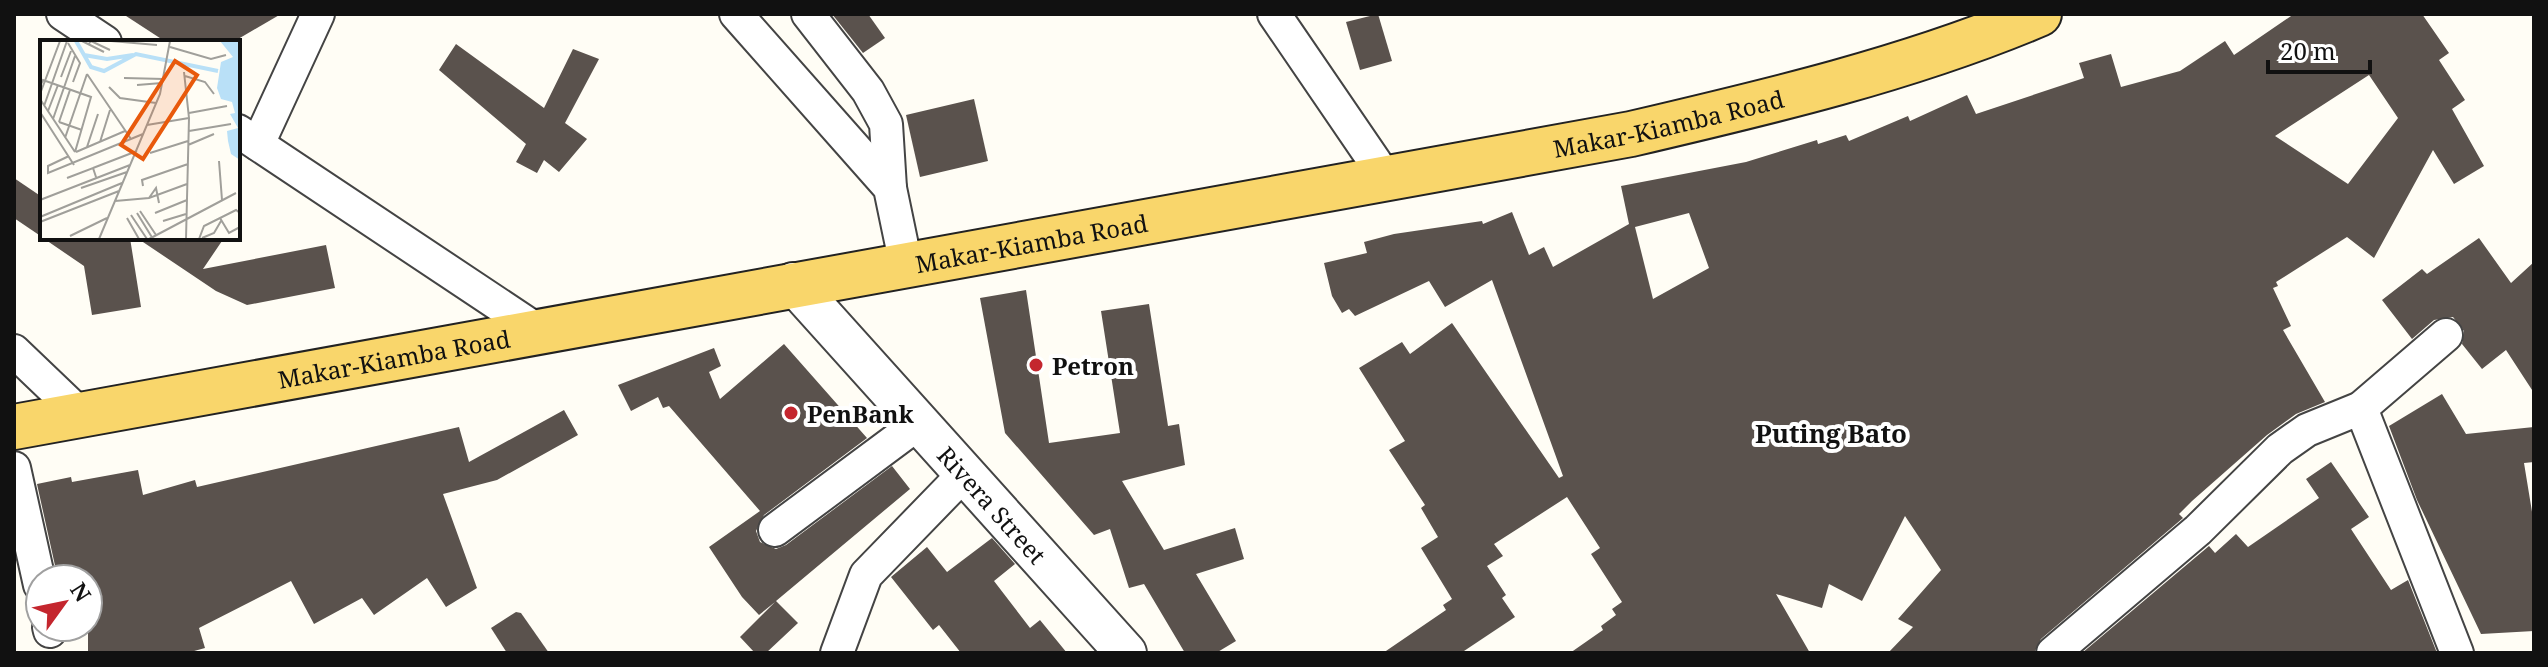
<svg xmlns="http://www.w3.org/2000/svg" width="2548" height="667" viewBox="0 0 2548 667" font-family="'Noto Serif',serif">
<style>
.building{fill:#5a524d;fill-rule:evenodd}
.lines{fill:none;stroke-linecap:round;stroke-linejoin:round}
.minor-casing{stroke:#444;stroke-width:36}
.tertiary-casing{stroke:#444;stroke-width:44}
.primary-casing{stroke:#222;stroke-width:48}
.minor{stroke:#fff;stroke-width:32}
.tertiary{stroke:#fff;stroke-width:40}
.primary{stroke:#f9d66b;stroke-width:44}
.poi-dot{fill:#c4262e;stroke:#fff;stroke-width:3}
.labels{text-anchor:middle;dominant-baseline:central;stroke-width:8;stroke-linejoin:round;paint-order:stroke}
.street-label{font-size:24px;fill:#111;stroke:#fff}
.poi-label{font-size:24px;font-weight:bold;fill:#111;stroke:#fff;text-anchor:start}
.neighbourhood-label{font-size:26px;font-weight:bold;fill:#111;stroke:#fff}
.inset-river{fill:none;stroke:#b9e0f7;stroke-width:4}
.inset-road{fill:none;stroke:#a09f9a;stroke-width:2}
.view{fill:#e8590c;fill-opacity:0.15;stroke:#e8590c;stroke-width:4}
.inset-edge{fill:none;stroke:#111;stroke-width:4}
</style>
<rect width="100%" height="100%" fill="#fffdf5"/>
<g class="building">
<path d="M123,14H281L233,42H166Z"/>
<path d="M832,14H868L885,38L863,53Z"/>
<path d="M1378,14L1392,61L1360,70L1346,22Z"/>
<path d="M2294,14H2422L2449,53L2439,60L2465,100L2452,109L2484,166L2454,184L2433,150L2374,258L2347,237L2276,282L2278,286L2273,288L2291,326L2283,330L2325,402L2296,414L2267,435L2192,501L2179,514L2183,518L2041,639L2034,653H1888L1913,627L1898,619L1941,570L1905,516L1862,601L1829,584L1822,608L1776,594L1810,653H1570L1603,630L1601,626L1616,615L1612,609L1622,602L1591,554L1600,548L1567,497L1494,544L1503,556L1487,566L1506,595L1502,598L1515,617L1461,653H1383L1446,610L1443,605L1452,599L1421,548L1438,537L1421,508L1425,505L1389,450L1405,441L1359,368L1402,342L1410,354L1452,323L1559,478L1563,476L1492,280L1445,307L1429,281L1355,316L1349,309L1342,313L1332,296L1324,263L1367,253L1364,242L1394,234L1482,221L1483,224L1512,212L1529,255L1544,247L1553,267L1629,224L1621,186L1746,162L1817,140L1818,144L1846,135L1849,141L1908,116L1910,121L1967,95L1976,114L2084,78L2079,63L2111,54L2121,87L2180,71L2225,41L2234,55ZM2369,75L2398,118L2348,184L2275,136ZM1689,213L1709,268L1653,299L1635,227Z"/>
<path d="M456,44L544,108L573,49L599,59L565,123L587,139L559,172L544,160L537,173L516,162L526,144L439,70Z"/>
<path d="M974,99L988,161L920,177L906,115Z"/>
<path d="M14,178L42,197V237L14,218Z"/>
<path d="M43,238H130L141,307L92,315L84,266Z"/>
<path d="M137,238H224L203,269L326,245L335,288L247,305L216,291Z"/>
<path d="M2479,238L2511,283L2534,262V393L2506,350L2482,369L2462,344L2464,331L2453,317L2434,320L2412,339L2382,300L2422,269L2427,274Z"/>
<path d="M1026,290L1049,443L1120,433L1101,311L1149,304L1168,426L1179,424L1185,465L1122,481L1164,550L1235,528L1244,559L1196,574L1236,641L1216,653H1185L1144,584L1129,588L1110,529L1094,535L1005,433L980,298Z"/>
<path d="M784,344L867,438L764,515L756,531L760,542L776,549L786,545L892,466L910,489L776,601L798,623L766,653H755L740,637L775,602L759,615L742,597L709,547L760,511L669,406L663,408L658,397L631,411L618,385L714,348L721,366L709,372L720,399Z"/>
<path d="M2442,394L2466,434L2534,427V462L2524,463L2534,524V631L2481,634L2417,500L2389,426Z"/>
<path d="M564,410L578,435L497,480L443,494L477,588L446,607L427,578L374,615L362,598L314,624L291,581L199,628L205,648L187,653H88V579H58L37,484L71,477L72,482L138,470L143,495L195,480L197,487L459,427L469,462Z"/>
<path d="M2331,462L2369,517L2351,529L2391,590L2408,580L2437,653H2082L2209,546L2215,553L2236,534L2248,547L2319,498L2306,479Z"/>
<path d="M992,538L1015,564L994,581L1030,628L1040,620L1067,653H961L939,625L933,630L891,577L927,547L947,572Z"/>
<path d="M516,612L521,613L549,653H507L491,628Z"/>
</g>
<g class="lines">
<defs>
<g id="minor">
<path d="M63,14L105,42"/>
<path d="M736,14L890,188L906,265"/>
<path d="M808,14L868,91L886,124L890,188"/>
<path d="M1274,14L1386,178"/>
<path d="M238,131L537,330"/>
<path d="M258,144L318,14"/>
<path d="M14,351L82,416"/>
<path d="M2361,408L2457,653"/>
<path d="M14,468L40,585"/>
<path d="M775,530L919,423"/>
<path d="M49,627L50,631"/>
<path d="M837,653L866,575L964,474"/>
<path d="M2053,653L2198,530L2280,449L2307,430L2361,408L2446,335"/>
</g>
<g id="tertiary">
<path id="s1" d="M793,283L1126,653"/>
</g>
<g id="primary">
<path id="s2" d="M14,427L1631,134C1768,102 1909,69 2039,14"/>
</g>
</defs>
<use href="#minor" class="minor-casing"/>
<use href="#tertiary" class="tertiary-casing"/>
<use href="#primary" class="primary-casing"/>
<use href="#minor" class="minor"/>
<use href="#tertiary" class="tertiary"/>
<use href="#primary" class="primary"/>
</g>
<g class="poi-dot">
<circle cx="1036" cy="365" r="8"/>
<circle cx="791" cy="413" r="8"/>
</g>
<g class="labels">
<g class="street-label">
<text stroke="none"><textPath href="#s2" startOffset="1682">Makar-Kiamba Road</textPath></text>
<text stroke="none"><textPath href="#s2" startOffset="1034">Makar-Kiamba Road</textPath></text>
<text stroke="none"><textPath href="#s2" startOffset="386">Makar-Kiamba Road</textPath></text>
<text stroke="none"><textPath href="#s1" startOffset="298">Rivera Street</textPath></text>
</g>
<g class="poi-label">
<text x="1052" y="365">Petron</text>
<text x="807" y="413">PenBank</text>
</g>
<g class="neighbourhood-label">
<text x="1831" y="433">Puting Bato</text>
</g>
</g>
<g transform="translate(40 40)">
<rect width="200" height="200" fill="#fffdf5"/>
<path d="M180,1H200V120L191,114L188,101L187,91L198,88L190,74L195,73L192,62L181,59L177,48L181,22L193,17Z" fill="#b9e0f7"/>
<path class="inset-river" d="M36,1L51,27L64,31L96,14L178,31M44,15L67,19L93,15"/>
<path class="inset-road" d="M42,1L64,12M71,1L117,5M28,3L40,23L33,42M48,5L51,1L70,10M130,7L171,19L186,15M144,32L149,78L146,199M47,34L91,99M145,36L165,42L174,54M21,37L31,11M84,38L124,39M97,45L122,43M0,46L3,40L51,57L35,112M69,47L80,58L116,63M0,54L20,1M0,59L35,112M4,66L27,1M8,71L18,45M0,72L34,125M149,73L187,66M13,79L35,16M19,82L30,50M19,82L42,90M107,85L149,78M149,91L191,84M25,98L47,34M60,102L70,70M148,105L174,94M47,107L58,74M36,112L85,91M110,113L148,101M29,116L8,126V133L103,94M179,121L182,160M53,128L97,111M27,138L53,128L56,137M103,146L102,140L148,124M41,148L87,132M109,158L116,148L119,163M0,160L90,125M75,161L109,158L147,144M100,171L116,195M97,173L113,199M115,173L147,160M91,175L107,199M0,177L82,143M87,178L99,199M180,178L189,193L200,187M123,181L146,174M0,182L79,151M30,196L67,178M162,198L174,193L181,181M59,199L120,54L130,1M109,199L196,153M159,199L164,186L196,170L200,173"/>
<path class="view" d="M135,21L157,35L103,119L81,105Z"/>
<rect width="200" height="200" class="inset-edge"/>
</g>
<rect width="2548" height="667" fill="none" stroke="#111111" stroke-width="32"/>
<g transform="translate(64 603) rotate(57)"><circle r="38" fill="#ffffff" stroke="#a0a0a0" stroke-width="2"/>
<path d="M0-6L14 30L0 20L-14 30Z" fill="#c4262e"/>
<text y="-12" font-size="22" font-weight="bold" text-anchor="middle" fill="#111111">N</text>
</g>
<path d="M2268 60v12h102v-12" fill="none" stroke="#111111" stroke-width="4"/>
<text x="2280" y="60" font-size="24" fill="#111111" stroke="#ffffff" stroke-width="6" paint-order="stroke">20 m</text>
</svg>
